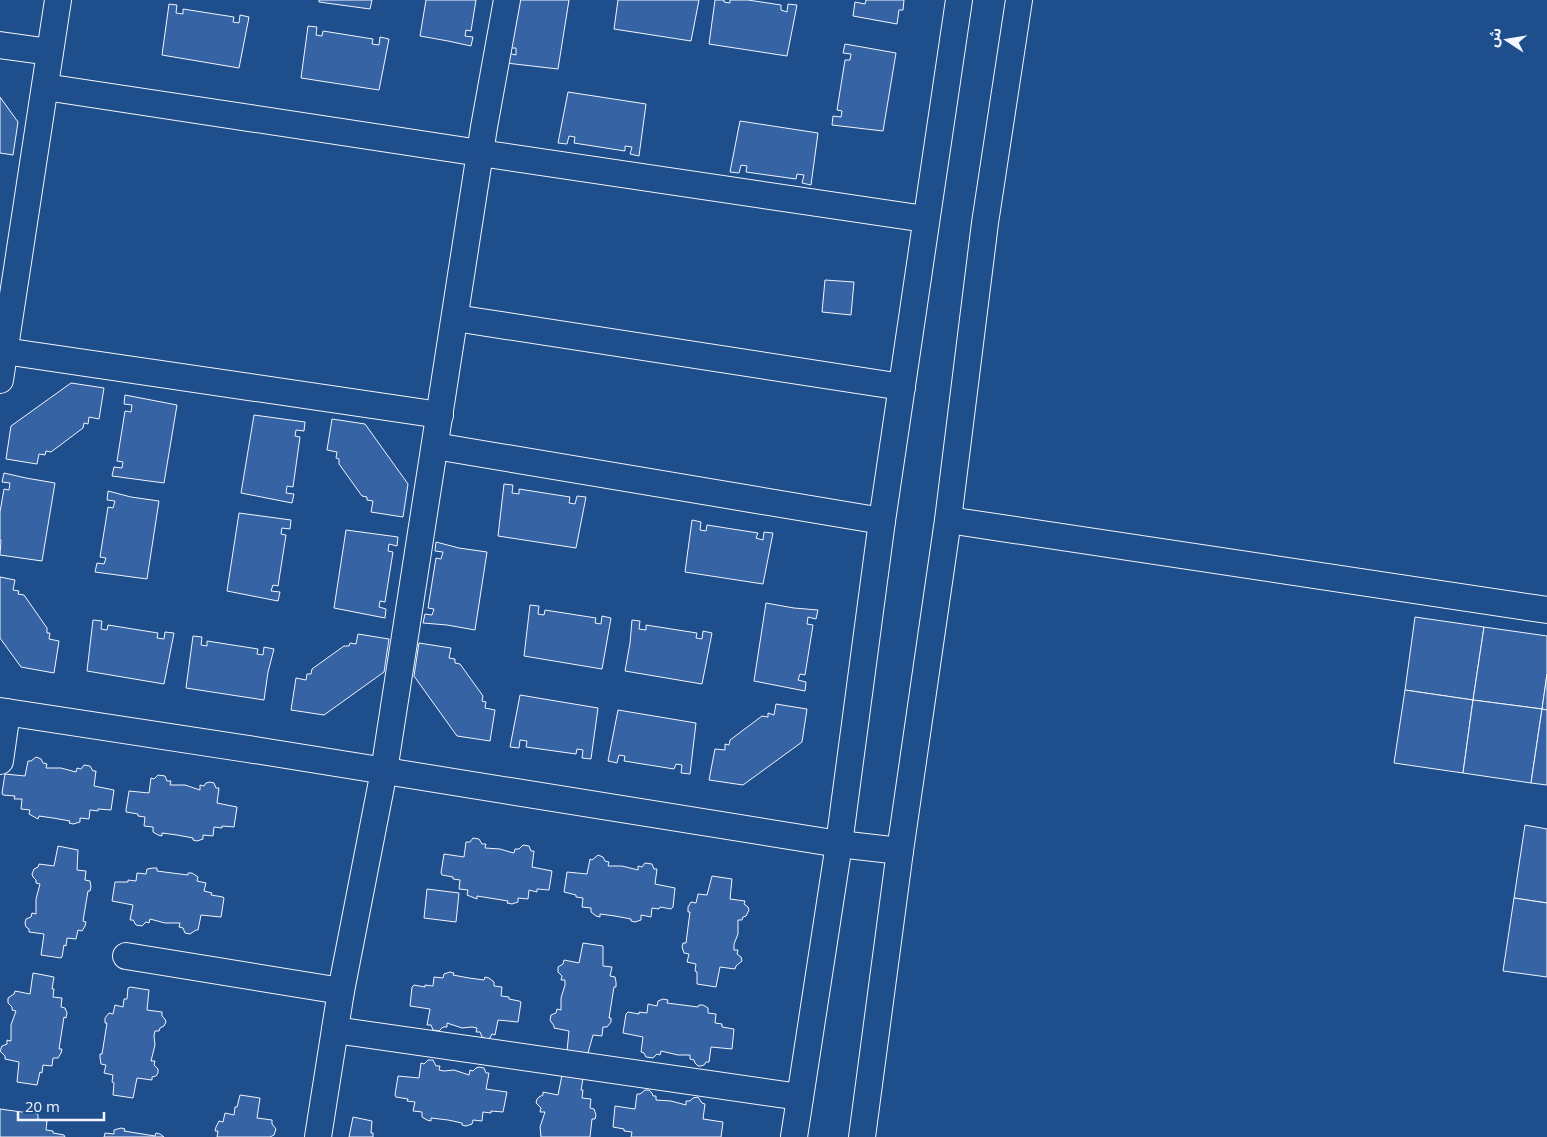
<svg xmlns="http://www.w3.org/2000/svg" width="1547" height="1137" viewBox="0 0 1547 1137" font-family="'Open Sans','Noto Sans Arabic',sans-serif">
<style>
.building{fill:#3563a3;stroke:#f2f6ff}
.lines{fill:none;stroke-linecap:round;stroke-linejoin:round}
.minor-casing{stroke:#f2f6ff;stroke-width:28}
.minor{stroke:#1f4e8c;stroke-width:26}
</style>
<rect width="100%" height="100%" fill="#1f4e8c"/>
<g class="building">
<path d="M319,0H372L370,9L319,2Z"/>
<path d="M426,0H476L471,31L466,30L465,36L473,37L471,46L448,41L420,36Z"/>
<path d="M519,0H569L558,69L506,63L508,53L516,55V48H511Z"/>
<path d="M618,0H699L691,41L614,29Z"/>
<path d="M715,0H724V2L730,3V0H748L781,5V10L787,12L788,4L797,5L787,56L709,44Z"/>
<path d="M866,0H904L903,10H899L897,24L853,16L855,2L865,4Z"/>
<path d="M169,4L177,5L176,13L183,14V9L234,17L233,22L239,23L240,15L249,17L239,68L162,55Z"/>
<path d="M308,26L317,27L316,35L322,36L323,31L373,39L372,44L379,45L380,37L389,39L379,90L301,78Z"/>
<path d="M845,44L896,53L883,131L832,125L833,116L841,117L842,111L837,110L845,60H850L851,54L843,53Z"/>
<path d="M568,92L646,104L639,156L630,154L632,147L625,146V151L574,143L575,137L569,136L567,144L558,143Z"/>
<path d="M0,97L18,122L13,155L0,153Z"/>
<path d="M740,121L818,133L811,185L802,183L804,175L797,174L796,179L746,172L747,166L741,165L739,173L730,172Z"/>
<path d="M825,280L854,282L851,315L822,312Z"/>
<path d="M71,383L104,388L99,419L89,417L88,424L84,423L83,428L51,452L46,451L45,455L39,454L37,464L6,459L11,426Z"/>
<path d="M125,395L177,405L164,483L112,476L114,467L122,468L123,462L117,461L125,411L131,412L132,405L124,404Z"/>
<path d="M254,415L305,422L304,431L296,430L295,436L300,437L293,487L287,486L286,493L294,494L292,503L241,493Z"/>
<path d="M332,419L365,424L408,484L403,517L371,512L373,501L367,500V497L362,496L339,464V459L336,458L337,452L327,450Z"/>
<path d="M4,473L26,478L55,483L42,561L0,555L1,540H0V512L4,489L9,490L10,483L2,482Z"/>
<path d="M504,484L513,485L512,493L519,494V489L570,497L569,503L575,504L577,496L586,497L576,548L498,536Z"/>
<path d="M108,491L131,497L159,501L147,579L95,572L97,563L104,564L106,558L100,557L108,507L113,508L115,501L107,500Z"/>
<path d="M239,513L291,520L290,529L282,528L281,534L286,535L278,586L273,585L271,591L280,592L278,601L227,591Z"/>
<path d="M692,520L701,522L700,530L706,531L707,525L758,533L756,538L763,540L764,532L773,533L763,584L685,572Z"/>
<path d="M346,530L398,537L397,546L389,544L388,551L393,552L385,602L380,601L379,607L386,609L385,618L334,608Z"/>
<path d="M436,542L459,548L487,552L475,630L447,625L423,623L425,614L432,615L434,609L428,608L436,558L441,559L443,552L435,551Z"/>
<path d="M0,577L15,580L13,590L19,591L18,594L24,595L47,628V633H50L49,639L59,641L54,673L21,667L0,638Z"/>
<path d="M766,603L794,608L818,610L816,619L808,617L807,624L813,625L805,675L800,674L798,680L806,682L805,691L754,681Z"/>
<path d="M530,605L539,606L538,614L544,615L545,610L596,618L595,623L601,624L602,616L611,618L602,669L524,656Z"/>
<path d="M1415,617L1484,627L1473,700L1405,690Z"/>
<path d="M93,620L102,621L101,629L107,630L108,625L158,633L157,638L164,639L165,632L174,633L164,684L87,671Z"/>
<path d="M632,620L640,621L639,629L646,630V625L697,633L696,638L702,639L703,631L712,633L702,684L625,671L630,643Z"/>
<path d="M1484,627L1547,636V674L1542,709L1473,700Z"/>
<path d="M358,634L389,639L384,672L324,715L291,710L296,678L306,680L307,674H311L312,669L344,646H349L350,643L356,644Z"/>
<path d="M193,636L202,637L201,645L207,646V641L258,649L257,654L263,655L264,647L274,649L268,672L264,700L186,688Z"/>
<path d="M419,643L451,648L449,658L455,659V663L460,664L483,696L482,701L486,702L485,708L495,710L490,741L457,736L414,676Z"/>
<path d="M1547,674V710L1542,709Z"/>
<path d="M1405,690L1473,700L1463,773L1394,763Z"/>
<path d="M520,695L598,708L591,759L582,758L583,750L577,749L576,754L526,747L527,741L520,740L519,748L510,747Z"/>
<path d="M1473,700L1542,709L1531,783L1463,773Z"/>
<path d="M776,704L807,709L802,742L743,785L709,780L715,749L725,750V744L729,745L730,740L762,716L768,717V713L774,715Z"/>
<path d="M1542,709L1547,710V785L1531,783Z"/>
<path d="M618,710L696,723L690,774L681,773L682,765L676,764L674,769L624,761L625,756L619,755L617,763L608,761Z"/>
<path d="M36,757L41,759L43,763L47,764L46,768H61L76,772L77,768L81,769L84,765L90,766L93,771H96L94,786L114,790L111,810L98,809V811L90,810L89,819L80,818V822L73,824L69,823L70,821L53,818L39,816L38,819L29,814L30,810L21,809L22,799H14L15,796L3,795L2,793L5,774L25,776L28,761H31Z"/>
<path d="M158,775L165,776L167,781H171L170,785H185L200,790V785L204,786L206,783L210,782L214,783L216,788H219L217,803L237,807L234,827L222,826V828L214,827L213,836L203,835V839L197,841L193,840V838L177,835L162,833V836L158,835L153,832V827L144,826L145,817L138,816V814L126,812V810L129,791L149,793L151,778L154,779Z"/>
<path d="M1525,825L1547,829V903L1514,898Z"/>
<path d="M473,838L479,839L482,844H486L485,848L500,849L510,852L514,853L515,849H519L523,845L529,846L531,851H534L532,867L552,871L549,890L537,889V892L529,890L528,899L518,898V902L512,904L507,903L508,901L477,896V899L467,895L468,890L459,889L460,880L453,879V877L442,875L441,873L444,854L464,857L466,842H470Z"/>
<path d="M58,846L78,850L77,870L86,871L85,880L90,881L91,887L90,891H88L83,921L86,922L85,926L82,931L78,930L76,939L67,938L66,946L64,945L62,957L61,958L41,955L44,934L29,932V929L26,927L25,923L26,919L31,917L32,913L36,914V899L40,884L36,883V880L33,877L32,874L34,869L38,867L39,864L54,866Z"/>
<path d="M598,855L603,857L605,861L609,862L608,866H622L638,870V866L642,867L645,863L652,864L654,869H657L655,884L675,888L673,907L671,909L660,907L659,909L652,908L651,917L641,915V920L635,922L631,921V919L615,916L600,914V917L596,916L591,912V908L582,907L583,898L576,897V895L564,892L567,872L587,874L590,859L592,860Z"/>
<path d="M153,868H157V871L172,873L188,875V873H192L198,877L197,881L206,883L204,891L212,893L211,895L223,897L224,898L221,917L201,915L198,930H196L190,934L185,933L183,928L179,927L180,923H165L150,919L149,923L146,922L142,926L136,925L133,920H130L133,905L112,901L115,882H128V880L136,881L137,873L146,874L147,869Z"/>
<path d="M712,876L732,879L730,899L745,901L744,904L748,907L749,910L746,916L743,917L742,920H738V934L734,944V950H738L737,954L741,957L742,961L736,966L735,969L720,967L716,987L697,984V972L695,971L696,964L687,962L689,954L684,953L682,947L683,943H686L688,927L690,912H688V907L691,902L696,903L698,894L707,895Z"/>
<path d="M427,889L459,893L456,922L424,918Z"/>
<path d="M1514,898L1547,903V977L1503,971Z"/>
<path d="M583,943L603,946V966L612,967L610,976L615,977L616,982V987H614L609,1018H611V1022L607,1027H603L602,1036L593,1035L588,1053L567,1051L569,1031L554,1028V1026L550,1020L551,1015L556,1013L557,1009L561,1010V998L565,985V980H561L562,976L558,972V967L563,964L564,960L579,963Z"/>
<path d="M450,972L454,973L453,975L469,978L484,980L485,977L489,978L494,982V986L502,987L501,996L509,997V999L519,1001L521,1002L518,1022L498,1020L495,1035L492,1034L490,1038L486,1039L482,1037L480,1032H476L477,1028L472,1027L462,1028L447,1023V1027H443L439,1031L433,1030L431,1025H427L430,1009L410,1006L412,987L414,985L425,987V985L433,986L434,977L443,978L444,974Z"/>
<path d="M33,973L54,977L52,989H54L53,997L62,998L61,1007L65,1008L67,1013L66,1018L64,1017L59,1049H62L61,1053L58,1058H53L52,1066L43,1065L42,1073L40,1072L37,1085L17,1082L19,1062L5,1059V1056L0,1051L2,1046L7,1044V1040L11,1041V1025L16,1011L12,1010V1007L8,1003V998L14,994L15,991L30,994Z"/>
<path d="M130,987L149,990L147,1010L162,1012V1016L165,1019L166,1022L164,1026L160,1028L159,1031H155L154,1036L155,1045L151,1061H155L154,1065L158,1069V1073L156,1076L152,1077V1080L137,1078L133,1098L113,1095L114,1083L112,1082L113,1075L104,1073L106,1065L101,1064L100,1058V1054H102L107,1023H105V1018L109,1013L113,1014L115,1005L123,1007L124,999H127L128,988Z"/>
<path d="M663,999L668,1000L667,1003L698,1007L699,1005H703L708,1008V1013L716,1014L715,1023L722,1024V1027L734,1029L732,1049L711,1047L709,1062H706L704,1065L701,1066H698L695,1063L694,1060L690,1059V1055H678L661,1051L660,1055L657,1054L653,1058L646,1057L644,1053L641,1052L643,1037L623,1033L626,1014L628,1012L639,1014V1012L647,1013L648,1004L657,1006L658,1001Z"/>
<path d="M428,1060H433L436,1066H440L439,1070L444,1071L454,1070L469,1075L470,1070L473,1071L476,1068L479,1067L484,1068L486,1073H489L486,1089L507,1092L503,1112L491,1111V1113L483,1112L482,1121L473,1120L472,1124L466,1126L462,1125V1123L448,1120L431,1118V1121L427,1120L422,1117V1112L413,1111L415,1102L407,1101L408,1099L396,1097L395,1095L398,1076L419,1078L421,1063L424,1064Z"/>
<path d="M562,1075L583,1079L581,1090H583L582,1098L591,1099L590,1108L594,1109L596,1115L595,1119H592L590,1137H541L540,1127L545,1112H540L541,1108L536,1103L537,1099L539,1097L543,1095V1092L558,1095Z"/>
<path d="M645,1090H649L652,1093L653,1096H656V1100L671,1101L686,1105V1101H690L693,1098L698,1097L702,1103L705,1104L703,1119L723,1122L721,1137H631L632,1132L624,1131V1129L613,1127L615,1106L635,1109L637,1094H640Z"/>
<path d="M240,1095L260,1098L257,1118L272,1120V1124L276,1129L274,1135L270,1137H217L218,1131H215L216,1127L219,1121L223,1122L225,1113L234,1115L235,1107H237Z"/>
<path d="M0,1109L29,1113V1111H33L38,1115V1119L47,1121L46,1130L53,1131V1133L64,1135L65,1137H0Z"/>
<path d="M353,1117L372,1121L371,1133H373V1137H349Z"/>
<path d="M121,1128L125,1129L124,1131L155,1136L156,1133L160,1134L164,1137H104L105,1133L114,1134V1130Z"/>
</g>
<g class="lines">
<defs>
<g id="minor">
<path d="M0,45L50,52"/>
<path d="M45,87L480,153L925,219"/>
<path d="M455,318L902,387"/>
<path d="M4,351L440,415"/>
<path d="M0,380L58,0"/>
<path d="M435,446L882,521"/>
<path d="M948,520L1547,610"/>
<path d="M0,711L261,751L839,844L900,851"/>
<path d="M0,761L7,712"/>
<path d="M126,956L341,991"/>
<path d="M335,1030L800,1097"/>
<path d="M318,1137L341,991L384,771L484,127L507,0"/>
<path d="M794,1137L839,844L882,521L959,0"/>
<path d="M862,1137L900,851L948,520L985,223L1019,0"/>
</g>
</defs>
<use href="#minor" class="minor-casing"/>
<use href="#minor" class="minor"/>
</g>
<g transform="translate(1507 40) rotate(282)" stroke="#1f4e8c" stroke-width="4" paint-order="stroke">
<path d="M0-4L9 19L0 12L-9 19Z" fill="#f2f6ff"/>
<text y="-8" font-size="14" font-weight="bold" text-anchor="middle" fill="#f2f6ff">ش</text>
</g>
<path d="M18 1112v8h86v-8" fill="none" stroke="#f2f6ff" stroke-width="2.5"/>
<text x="25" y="1112" font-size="15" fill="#f2f6ff" stroke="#1f4e8c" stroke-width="4" paint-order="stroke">20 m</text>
</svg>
